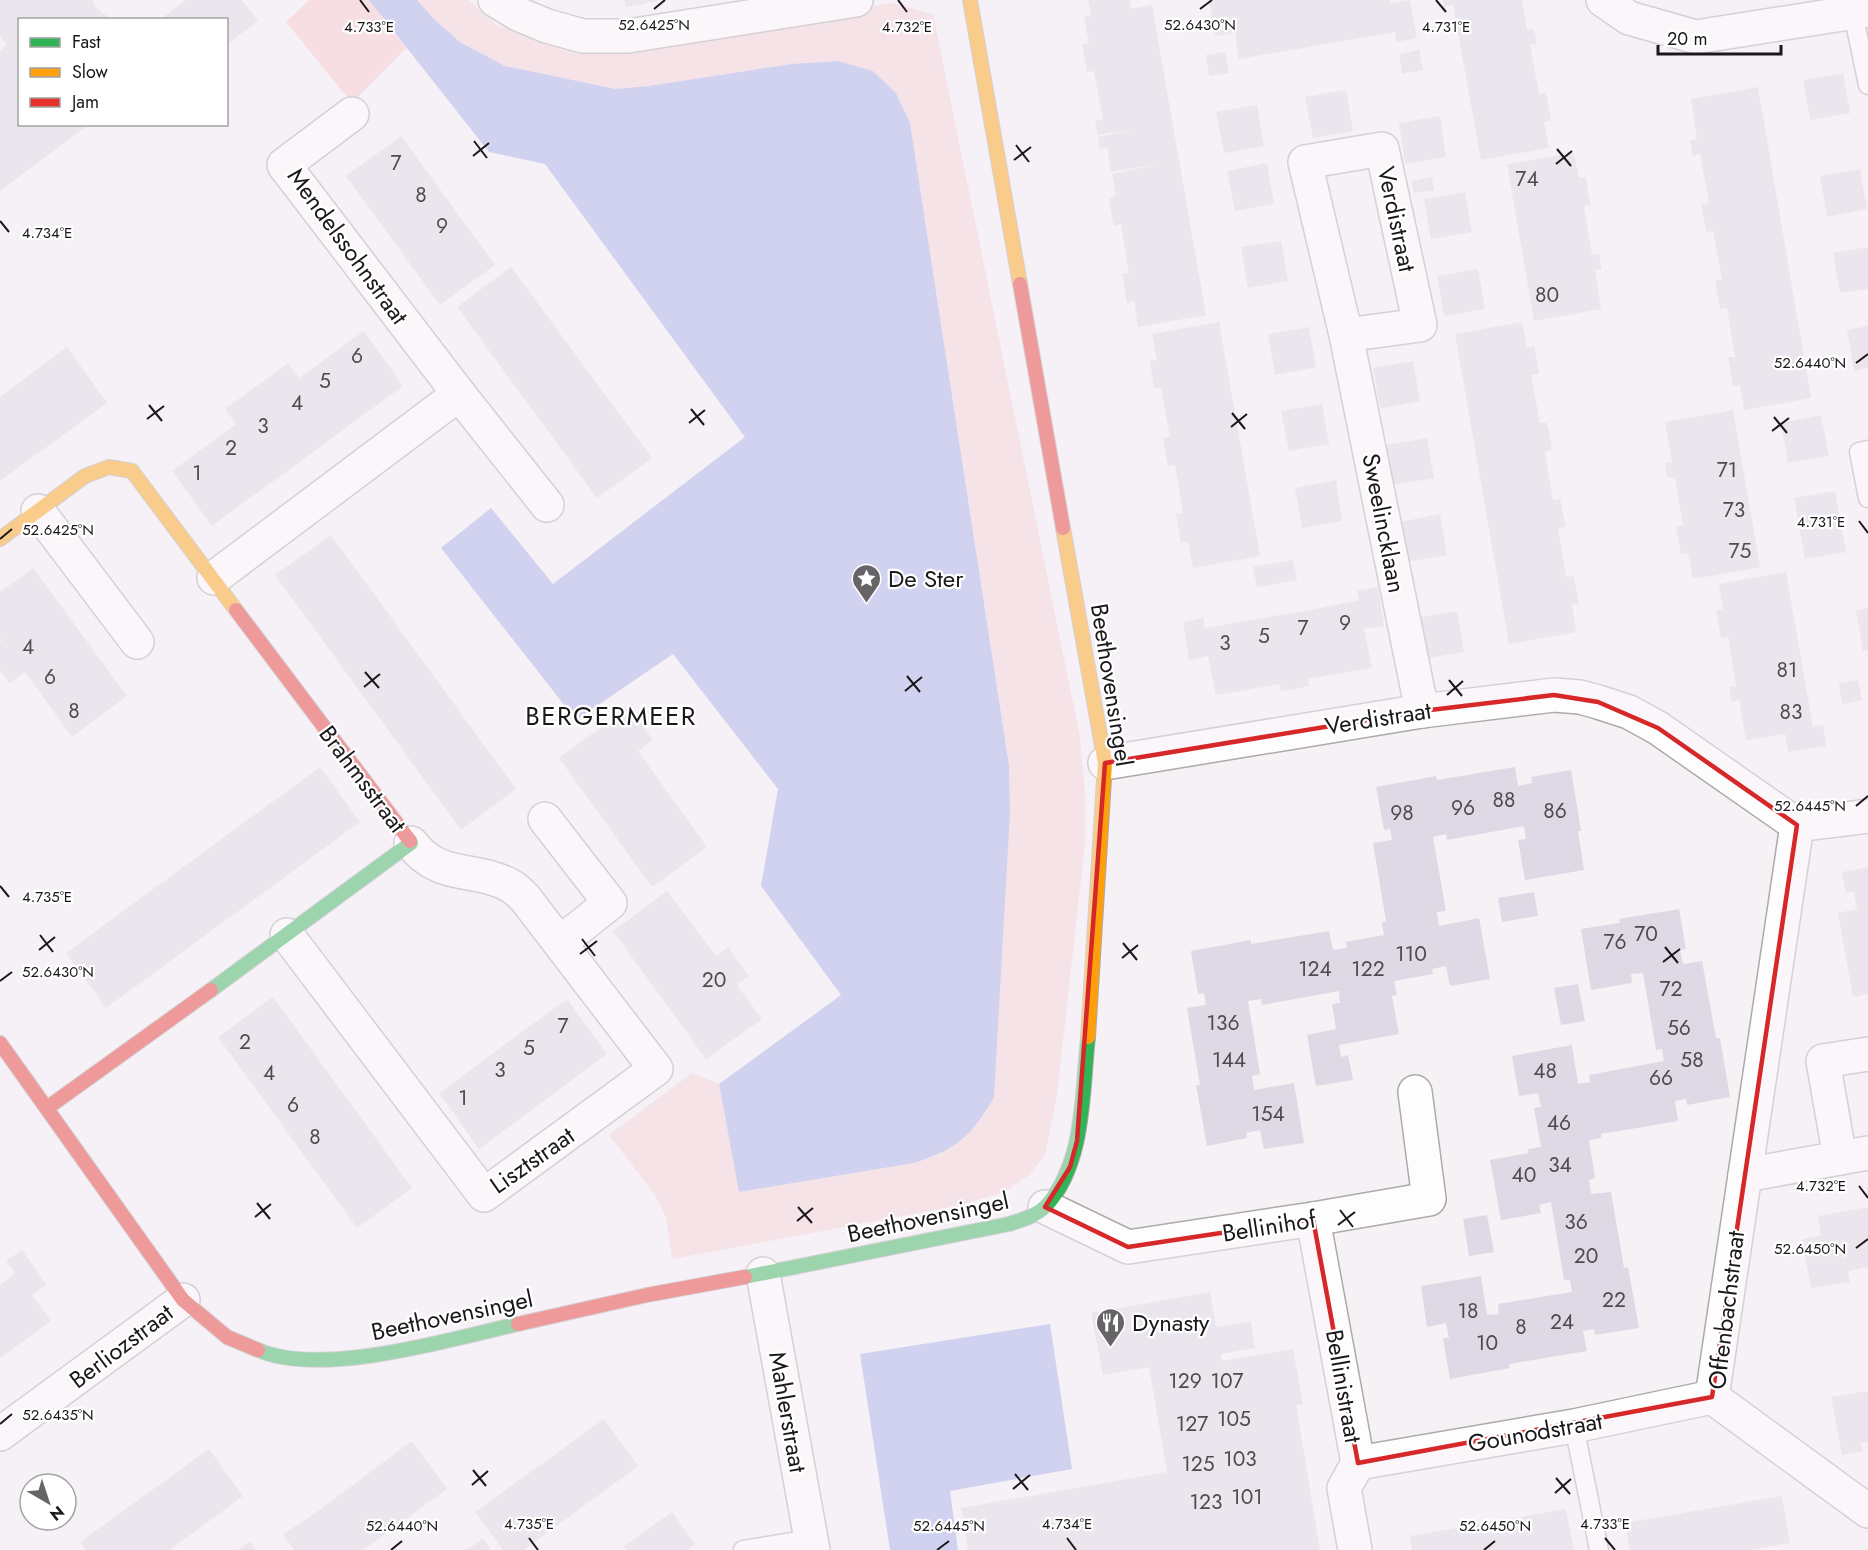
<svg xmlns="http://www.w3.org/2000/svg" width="1868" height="1550" viewBox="0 0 1868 1550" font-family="Jost,sans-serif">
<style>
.green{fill:#f6d3d7}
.forest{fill:#f6c8cd}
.water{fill:#a4aee8}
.building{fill:#ded9e4}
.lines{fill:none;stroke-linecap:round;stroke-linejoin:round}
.lane-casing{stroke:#acaaac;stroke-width:21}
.street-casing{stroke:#acaaac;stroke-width:36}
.fast-casing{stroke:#acaaac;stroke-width:16}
.slow-casing{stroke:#acaaac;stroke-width:16}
.jam-casing{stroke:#acaaac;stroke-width:16}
.lane{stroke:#fefdfe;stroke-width:18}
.street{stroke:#fefdfe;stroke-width:33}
.fast{stroke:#30b455;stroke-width:14}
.slow{stroke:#ff9f0a;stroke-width:14}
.jam{stroke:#e5322d;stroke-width:14}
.marked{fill:none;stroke:#d62828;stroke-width:4.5;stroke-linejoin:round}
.ticks{fill:none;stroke:#1a181a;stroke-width:2}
.labels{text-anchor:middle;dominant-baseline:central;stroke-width:4.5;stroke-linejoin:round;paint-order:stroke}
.number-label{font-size:21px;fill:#4e4b50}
.street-label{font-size:24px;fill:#1a181a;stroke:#fff}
.poi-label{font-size:24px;fill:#1a181a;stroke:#fff;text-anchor:start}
.neighbourhood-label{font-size:26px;letter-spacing:1.5px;fill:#1a181a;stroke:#fff}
.ticks-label{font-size:15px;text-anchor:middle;fill:#1a181a;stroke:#fff;stroke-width:4.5;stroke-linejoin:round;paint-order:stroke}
</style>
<rect width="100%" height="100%" fill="#f5f1f5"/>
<path class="green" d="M417,0H468L498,26L526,35L652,46L892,3L933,14L1080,737L1085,795V844L1057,1094L1045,1155L1028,1176L1004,1192L957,1206L672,1259L666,1217L655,1195L609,1135L692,1073L719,1084L739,1192L914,1163L941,1154L1010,812L1009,764L910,123L896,93L873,71L616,89L505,66L460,42L434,19Z"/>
<path class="forest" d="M309,0H369L406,48L352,103L286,22Z"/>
<g class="water">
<path d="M369,0H417L434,19L460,42L505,66L616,89L649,86L792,64L838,61L873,71L896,93L910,123L1009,765L1010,812L994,1097C971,1137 957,1149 914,1163L739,1192L719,1084L841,995L761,886L778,789L673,654L576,720L441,548L491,508L553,584L745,437L545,164L489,152Z"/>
<path d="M1050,1324L1072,1469L950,1491L958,1550H890L860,1354Z"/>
</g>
<g class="building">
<path d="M0,0H93L95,7L112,20H20V124H90L0,191V51L7,45L0,36Z"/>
<path d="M186,0H242L258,21L226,45V20H167L165,16Z"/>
<path d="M624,0H657V1L626,7Z"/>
<path d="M1088,0H1130L1131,9L1152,5L1206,315L1138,327L1134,301L1127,303L1122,274L1129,273L1121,224L1114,226L1111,212L1109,198L1116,196L1112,174L1160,164L1111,172L1107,148L1100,149L1098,137L1137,129L1098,135L1095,121L1103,120L1094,71L1087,72L1082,44L1089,43L1084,17L1091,16Z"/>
<path d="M1209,0H1390L1391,3L1410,0L1417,38L1396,42L1395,32L1239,59L1235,33L1215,36Z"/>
<path d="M1443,0H1522L1527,30L1534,29L1537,44L1530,45L1539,94L1546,93L1551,120L1544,122L1549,148L1481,160L1453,5L1444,7Z"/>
<path d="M1419,50L1423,70L1402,74L1399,54Z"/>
<path d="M1225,52L1229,73L1209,76L1206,55Z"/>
<path d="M1843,73L1850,113L1810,120L1803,80Z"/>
<path d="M1758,87L1811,398L1744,410L1740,385L1733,386L1728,357H1735L1727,308L1720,309L1715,281L1722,280L1713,231L1706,232L1701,204L1709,203L1700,154L1693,156L1690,141L1697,139L1691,99Z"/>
<path d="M1346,90L1353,131L1313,138L1305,97Z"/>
<path d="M1257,105L1264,146L1224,153L1216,112Z"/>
<path d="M1440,116L1446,157L1405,164L1399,123Z"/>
<path d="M401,136L495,265L440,305L346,176Z"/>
<path d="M1574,153L1579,178L1586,177L1588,191L1591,205L1584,206L1592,255L1599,254L1602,269L1595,270L1601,309L1534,321L1507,164Z"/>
<path d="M1267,163L1274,204L1235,211L1227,171Z"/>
<path d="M1860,169L1867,209L1827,217L1820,176Z"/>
<path d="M1432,177L1434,190L1414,193L1412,181Z"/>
<path d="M1465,192L1472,232L1431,239L1424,199Z"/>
<path d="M1281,241L1288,281L1248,288L1241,247Z"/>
<path d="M1868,247V289L1840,293L1833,253Z"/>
<path d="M511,267L652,458L597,498L457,307Z"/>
<path d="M1478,269L1485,309L1444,316L1437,276Z"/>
<path d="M1219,322L1260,556L1193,568L1188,542L1181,543L1176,514L1183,513L1175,465L1168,466L1163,438L1170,437L1161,388L1154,389L1150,361L1157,360L1152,334Z"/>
<path d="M1522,322L1527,347L1534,346L1539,374L1531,375L1540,423H1547L1550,437L1552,450L1545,452L1553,500L1560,499L1566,527L1558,528L1566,577L1574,576L1579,604L1572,605L1576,632L1509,644L1455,334Z"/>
<path d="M1868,326V368L1854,371L1847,330Z"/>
<path d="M1309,327L1316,367L1275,375L1268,334Z"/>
<path d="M364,331L403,386L212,526L172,471L236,424L225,409L288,363L299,378Z"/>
<path d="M67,347L107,403L0,481V397Z"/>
<path d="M1413,361L1420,401L1380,409L1373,368Z"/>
<path d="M1322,404L1329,444L1289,451L1281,411Z"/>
<path d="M1733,410L1760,567L1693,579L1688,553L1681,554L1676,526L1683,525L1675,477H1667L1665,463L1672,462L1665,422Z"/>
<path d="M1821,415L1829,456L1788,463L1781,423Z"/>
<path d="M1427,438L1434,478L1393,485L1386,445Z"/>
<path d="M1336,480L1342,521L1302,528L1295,488Z"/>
<path d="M1835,491L1846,552L1805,559L1794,498Z"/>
<path d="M1440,514L1447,555L1406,562L1400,522Z"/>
<path d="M331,535L516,789L461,830L275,575Z"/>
<path d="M1293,560L1297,580L1257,587L1253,567Z"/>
<path d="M33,568L127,696L72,737L25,672L10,683L0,670V642L2,641L0,638V592Z"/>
<path d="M1786,572L1813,727L1823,725L1826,746L1788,752L1785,734L1746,740L1739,700L1732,702L1729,687L1736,686L1728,637L1721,639L1716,611L1723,609L1719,584Z"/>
<path d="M1378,587L1384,626L1364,629L1372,668L1308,679L1309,686L1295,689L1281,691L1280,684L1216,695L1208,656L1189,660L1183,622L1203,618L1205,628L1321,608L1359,600L1357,591Z"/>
<path d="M1868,608V650L1863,651L1856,611Z"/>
<path d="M1457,611L1464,652L1424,659L1416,618Z"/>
<path d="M1858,680L1862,700L1842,704L1839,683Z"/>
<path d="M629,707L653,740L638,751L707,847L652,887L559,758Z"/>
<path d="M320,767L360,822L106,1008L66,953Z"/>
<path d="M1515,767L1518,786L1532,783L1531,777L1571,770L1581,831H1578L1584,870L1525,880L1518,840L1526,839L1524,826L1447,840L1446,834L1433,837L1446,911L1437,912L1439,926L1479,918L1490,979L1450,986L1446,966L1432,969L1433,974L1394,981L1397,995L1392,996L1399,1034L1339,1045L1341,1057L1348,1055L1353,1080L1316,1086L1307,1035L1336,1029L1332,1004L1340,1003L1339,991L1262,1005L1261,999L1248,1001L1260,1074L1252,1076L1254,1090L1294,1083L1304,1143L1264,1149L1260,1130L1246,1133L1247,1138L1207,1146L1196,1085H1200L1187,1008L1206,1005L1204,993L1198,994L1191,951L1251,940V944L1329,931L1333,950L1347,948L1346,942L1384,935L1382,922L1386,921L1373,843L1392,840L1390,829L1384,830L1376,787L1436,776L1437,780Z"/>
<path d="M1868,867V994L1853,997L1838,913L1857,909L1854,892L1846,893L1842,872Z"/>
<path d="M667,891L716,956L728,947L749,976L737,985L762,1019L706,1059L613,931Z"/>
<path d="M1534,892L1538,916L1502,922L1498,898Z"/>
<path d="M1679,909L1686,949L1680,950L1683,964L1702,961L1716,1038H1720L1730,1097L1687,1105L1686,1099L1675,1101L1678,1121L1601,1134V1138L1589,1140L1595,1178L1589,1180L1591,1194L1611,1192L1624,1268L1628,1267L1639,1328L1595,1335L1594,1329L1583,1331L1587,1351L1509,1364L1510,1368L1450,1379L1443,1338H1449L1446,1323L1427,1327L1421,1286L1481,1276L1487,1315L1499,1314L1498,1304L1572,1292L1570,1280H1564L1551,1202L1539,1205L1541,1213L1501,1220L1490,1160L1529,1153L1528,1149L1541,1147L1534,1108L1541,1107L1538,1093L1519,1096L1512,1056L1572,1045L1578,1084L1590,1082L1589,1075L1664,1061L1662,1049L1656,1050L1643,973L1631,974L1632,983L1591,990L1581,929L1620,923L1619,919Z"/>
<path d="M1578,984L1585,1021L1561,1025L1554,988Z"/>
<path d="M273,997L412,1188L357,1228L218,1037Z"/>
<path d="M567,999L607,1054L479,1149L439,1093Z"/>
<path d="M1868,1207V1267L1848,1271L1850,1282L1811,1288L1802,1239L1821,1236L1818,1216Z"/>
<path d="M1487,1215L1494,1252L1469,1256L1463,1219Z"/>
<path d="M22,1250L47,1285L32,1295L51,1321L0,1358V1285L15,1273L6,1261Z"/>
<path d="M1210,1292L1216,1327L1251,1321L1255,1348L1221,1354L1222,1361L1293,1349L1303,1404L1296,1405L1320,1550H968L961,1508L1167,1472L1149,1367L1103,1375L1091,1313Z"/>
<path d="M1868,1391V1442L1861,1443L1863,1451L1842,1455L1831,1397Z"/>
<path d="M604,1419L638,1466L524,1550H503L475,1512Z"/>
<path d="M412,1441L447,1489L363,1550H294L283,1534L317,1512Z"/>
<path d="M209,1449L243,1496L170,1550H86L80,1542Z"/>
<path d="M1782,1496L1790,1543L1750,1550H1630L1625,1523Z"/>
<path d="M1566,1509L1574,1550H1412L1410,1536Z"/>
<path d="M672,1512L695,1544L687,1550H627L624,1546Z"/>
<path d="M483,1538L491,1550H467Z"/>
<path d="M250,1541L256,1550H238Z"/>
</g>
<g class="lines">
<defs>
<g id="lane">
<path d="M1853,13L1868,85"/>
<path d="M1868,450L1859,452L1868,498"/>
<path d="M1574,1426L1599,1550"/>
<path d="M743,1550L811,1539"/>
</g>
<g id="street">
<path d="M495,0L518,14L547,26L583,36H628L856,0"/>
<path d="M1603,0L1629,18L1696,37L1868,10"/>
<path d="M352,114L284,165L459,394"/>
<path d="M1346,335L1420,325L1382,149L1305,162L1346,335L1422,711"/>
<path d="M38,511L137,642"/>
<path d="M214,578L459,394L547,505"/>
<path d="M1105,763L1422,711L1554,695L1580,697L1598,702L1629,712L1658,728L1797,825L1868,816"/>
<path d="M545,819L610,903L561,942"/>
<path d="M1797,825L1712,1397L1868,1511"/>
<path d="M287,935L484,1195L656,1069L525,898C521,894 516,889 511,886C475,866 440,881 411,843"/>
<path d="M1840,1158L1823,1061L1868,1054"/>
<path d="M1745,1175L1868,1153"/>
<path d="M1045,1207L1128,1247L1313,1219L1429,1199L1415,1092"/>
<path d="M1313,1219L1358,1463L1344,1488L1355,1550"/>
<path d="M763,1274L813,1550"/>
<path d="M0,1434L183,1300"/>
<path d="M1358,1463L1574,1426L1712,1397"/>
</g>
<g id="fast">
<path d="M211,990L411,843L410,841"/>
<path d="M745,1277L1009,1224C1022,1220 1036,1216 1046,1206C1085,1163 1082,1092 1088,1037"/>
<path d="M258,1350C323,1378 450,1339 518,1324"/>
</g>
<g id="slow">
<path d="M970,0L1020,284"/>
<path d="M1063,528L1105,763L1088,1037"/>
<path d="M0,539L85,476L109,467L132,471L236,610"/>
</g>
<g id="jam">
<path d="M1020,284L1063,528"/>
<path d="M236,610L410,841"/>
<path d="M0,1043L183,1300L227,1337L258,1350"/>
<path d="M47,1108L211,990"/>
<path d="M518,1324L647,1295L745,1277"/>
</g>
</defs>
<use href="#lane" class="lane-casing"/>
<use href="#street" class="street-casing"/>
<use href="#fast" class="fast-casing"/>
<use href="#slow" class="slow-casing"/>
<use href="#jam" class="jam-casing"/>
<use href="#lane" class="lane"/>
<use href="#street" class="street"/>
<use href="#fast" class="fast"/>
<use href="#slow" class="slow"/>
<use href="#jam" class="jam"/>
</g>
<path d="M0 0H1868V1550H0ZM1554,695L1598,702L1658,728L1797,825L1712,1397L1358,1463L1313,1219L1128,1247L1045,1207L1070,1167L1077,1141L1105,763L1422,711Z" fill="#f5f1f5" fill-opacity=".55" fill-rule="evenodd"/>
<path class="marked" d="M1554,695L1598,702L1658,728L1797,825L1712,1397L1358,1463L1313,1219L1128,1247L1045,1207L1070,1167L1077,1141L1105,763L1422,711Z"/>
<path class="ticks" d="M360,0L369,12M898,0L907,12M1436,0L1446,12M654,9L665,0M1200,9L1212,0M474,141L487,158M1016,145L1029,162M1557,149L1571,166M473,156L489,143M1014,160L1031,147M1556,164L1572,151M0,221L9,232M1856,363L1868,354M149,405L162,421M691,409L704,425M1232,413L1245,429M1774,417L1787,433M147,419L164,406M689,423L705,410M1231,427L1247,414M1772,431L1789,418M1859,521L1868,533M0,539L12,529M365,672L379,688M907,676L920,692M1449,680L1462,696M364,687L380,674M905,691L922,677M1447,695L1463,681M1856,806L1868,796M0,886L9,897M40,935L53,952M582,939L595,956M1123,943L1137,960M1665,947L1678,963M39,950L55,937M580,954L597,941M1122,958L1138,945M1663,962L1680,949M0,981L12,972M1859,1186L1868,1198M257,1203L270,1219M798,1207L812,1223M1340,1210L1353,1227M255,1217L271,1204M797,1221L813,1208M1338,1225L1355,1212M1856,1248L1868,1239M0,1424L12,1414M473,1470L486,1486M1015,1474L1028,1490M1556,1478L1570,1494M472,1485L488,1471M1013,1489L1030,1475M1555,1493L1571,1479M529,1538L538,1550M1067,1538L1076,1550M1605,1538L1615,1550M391,1550L402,1541M937,1550L949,1541M1484,1550L1495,1541"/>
<defs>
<symbol id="sight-pin" viewBox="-11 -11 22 30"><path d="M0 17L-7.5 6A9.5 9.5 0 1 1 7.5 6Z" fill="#676467" stroke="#fff"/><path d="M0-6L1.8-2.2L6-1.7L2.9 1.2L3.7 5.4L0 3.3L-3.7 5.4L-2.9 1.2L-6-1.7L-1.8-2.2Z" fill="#fff"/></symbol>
<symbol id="restaurant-pin" viewBox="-11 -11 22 30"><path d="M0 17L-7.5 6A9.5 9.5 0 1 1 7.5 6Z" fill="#676467" stroke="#fff"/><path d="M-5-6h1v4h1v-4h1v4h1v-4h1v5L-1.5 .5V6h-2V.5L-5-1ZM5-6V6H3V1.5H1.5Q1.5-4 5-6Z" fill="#fff"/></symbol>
</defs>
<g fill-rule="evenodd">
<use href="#sight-pin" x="850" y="562" width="33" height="45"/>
<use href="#restaurant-pin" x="1094" y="1306" width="33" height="45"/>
</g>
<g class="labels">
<g class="number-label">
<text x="396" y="163">7</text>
<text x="1527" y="179">74</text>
<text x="421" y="195">8</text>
<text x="442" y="226">9</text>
<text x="1547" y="295">80</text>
<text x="357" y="356">6</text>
<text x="325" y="381">5</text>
<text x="297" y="403">4</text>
<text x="263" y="426">3</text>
<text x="231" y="448">2</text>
<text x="1727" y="470">71</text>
<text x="197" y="473">1</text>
<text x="1734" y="510">73</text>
<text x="1740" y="551">75</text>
<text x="1345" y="623">9</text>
<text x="1303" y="628">7</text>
<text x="1264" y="636">5</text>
<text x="1225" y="643">3</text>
<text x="28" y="647">4</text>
<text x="1787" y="670">81</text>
<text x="50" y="677">6</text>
<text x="74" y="711">8</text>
<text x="1791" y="712">83</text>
<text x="1504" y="800">88</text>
<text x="1463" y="808">96</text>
<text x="1555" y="811">86</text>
<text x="1402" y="813">98</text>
<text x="1646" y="934">70</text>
<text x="1615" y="942">76</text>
<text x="1411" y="954">110</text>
<text x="1315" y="969">124</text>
<text x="1368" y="969">122</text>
<text x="714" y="980">20</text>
<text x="1671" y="989">72</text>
<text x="1223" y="1023">136</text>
<text x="563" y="1026">7</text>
<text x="1679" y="1028">56</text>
<text x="245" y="1042">2</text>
<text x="529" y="1048">5</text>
<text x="1229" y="1060">144</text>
<text x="1692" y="1060">58</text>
<text x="500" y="1070">3</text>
<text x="1545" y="1071">48</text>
<text x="269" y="1073">4</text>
<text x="1661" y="1078">66</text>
<text x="463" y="1098">1</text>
<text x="293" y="1105">6</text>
<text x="1268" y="1114">154</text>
<text x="1559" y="1123">46</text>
<text x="315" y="1137">8</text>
<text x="1560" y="1165">34</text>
<text x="1524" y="1175">40</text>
<text x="1576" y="1222">36</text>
<text x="1586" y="1256">20</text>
<text x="1614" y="1300">22</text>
<text x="1468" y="1311">18</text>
<text x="1562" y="1322">24</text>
<text x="1521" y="1327">8</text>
<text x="1487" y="1343">10</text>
<text x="1185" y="1381">129</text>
<text x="1227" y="1381">107</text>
<text x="1234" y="1419">105</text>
<text x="1192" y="1424">127</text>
<text x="1240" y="1459">103</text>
<text x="1198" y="1464">125</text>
<text x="1247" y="1497">101</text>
<text x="1206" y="1502">123</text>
</g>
<g class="street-label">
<text transform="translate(1397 219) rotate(78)">Verdistraat</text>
<text transform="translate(348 246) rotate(54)">Mendelssohnstraat</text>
<text transform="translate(1384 523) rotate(79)">Sweelincklaan</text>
<text transform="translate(1112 685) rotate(81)">Beethovensingel</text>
<text transform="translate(1378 718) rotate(-9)">Verdistraat</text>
<text transform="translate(363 779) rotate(53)">Brahmsstraat</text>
<text transform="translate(532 1160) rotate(-35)">Lisztstraat</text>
<text transform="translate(928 1217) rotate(-12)">Beethovensingel</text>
<text transform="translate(1269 1226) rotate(-9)">Bellinihof</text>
<text transform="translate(1726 1310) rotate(-83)">Offenbachstraat</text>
<text transform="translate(452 1315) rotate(-12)">Beethovensingel</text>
<text transform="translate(121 1346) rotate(-37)">Berliozstraat</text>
<text transform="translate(1344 1386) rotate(80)">Bellinistraat</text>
<text transform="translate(788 1412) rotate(80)">Mahlerstraat</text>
<text transform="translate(1535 1432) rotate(-10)">Gounodstraat</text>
</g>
<g class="poi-label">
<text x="888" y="578">De Ster</text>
<text x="1132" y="1322">Dynasty</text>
</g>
<g class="neighbourhood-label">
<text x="611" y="716">BERGERMEER</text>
</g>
</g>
<g class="ticks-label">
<text x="654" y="30">52.6425°N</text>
<text x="1200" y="30">52.6430°N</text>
<text x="369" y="32">4.733°E</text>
<text x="907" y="32">4.732°E</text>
<text x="1446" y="32">4.731°E</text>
<text x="47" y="238">4.734°E</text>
<text x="1810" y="368">52.6440°N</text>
<text x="1821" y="527">4.731°E</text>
<text x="58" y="535">52.6425°N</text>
<text x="1810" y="811">52.6445°N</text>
<text x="47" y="902">4.735°E</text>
<text x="58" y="977">52.6430°N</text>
<text x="1821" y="1191">4.732°E</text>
<text x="1810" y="1254">52.6450°N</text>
<text x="58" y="1420">52.6435°N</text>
<text x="529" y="1529">4.735°E</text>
<text x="1067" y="1529">4.734°E</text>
<text x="1605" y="1529">4.733°E</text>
<text x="402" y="1531">52.6440°N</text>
<text x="949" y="1531">52.6445°N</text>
<text x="1495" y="1531">52.6450°N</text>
</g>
<rect x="18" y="18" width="210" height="108" fill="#ffffff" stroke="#a3a3a3" stroke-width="1.5"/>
<rect x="30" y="38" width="30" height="9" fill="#30b455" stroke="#a3a3a3" stroke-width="1.5"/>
<text x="72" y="48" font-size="18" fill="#1a181a">Fast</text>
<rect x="30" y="68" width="30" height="9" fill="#ff9f0a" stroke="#a3a3a3" stroke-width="1.5"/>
<text x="72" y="78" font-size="18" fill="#1a181a">Slow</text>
<rect x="30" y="98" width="30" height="9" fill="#e5322d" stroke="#a3a3a3" stroke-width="1.5"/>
<text x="72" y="108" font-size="18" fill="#1a181a">Jam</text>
<g transform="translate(48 1502) rotate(141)"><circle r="28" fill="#ffffff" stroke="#a3a3a3" stroke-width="1.5"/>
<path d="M0-4.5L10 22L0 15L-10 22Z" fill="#676467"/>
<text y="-9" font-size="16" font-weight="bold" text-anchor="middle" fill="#1a181a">N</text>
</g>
<path d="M1658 45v9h123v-9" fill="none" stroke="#1a181a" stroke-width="3"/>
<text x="1667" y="45" font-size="18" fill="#1a181a" stroke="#ffffff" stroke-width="4.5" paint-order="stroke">20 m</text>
</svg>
